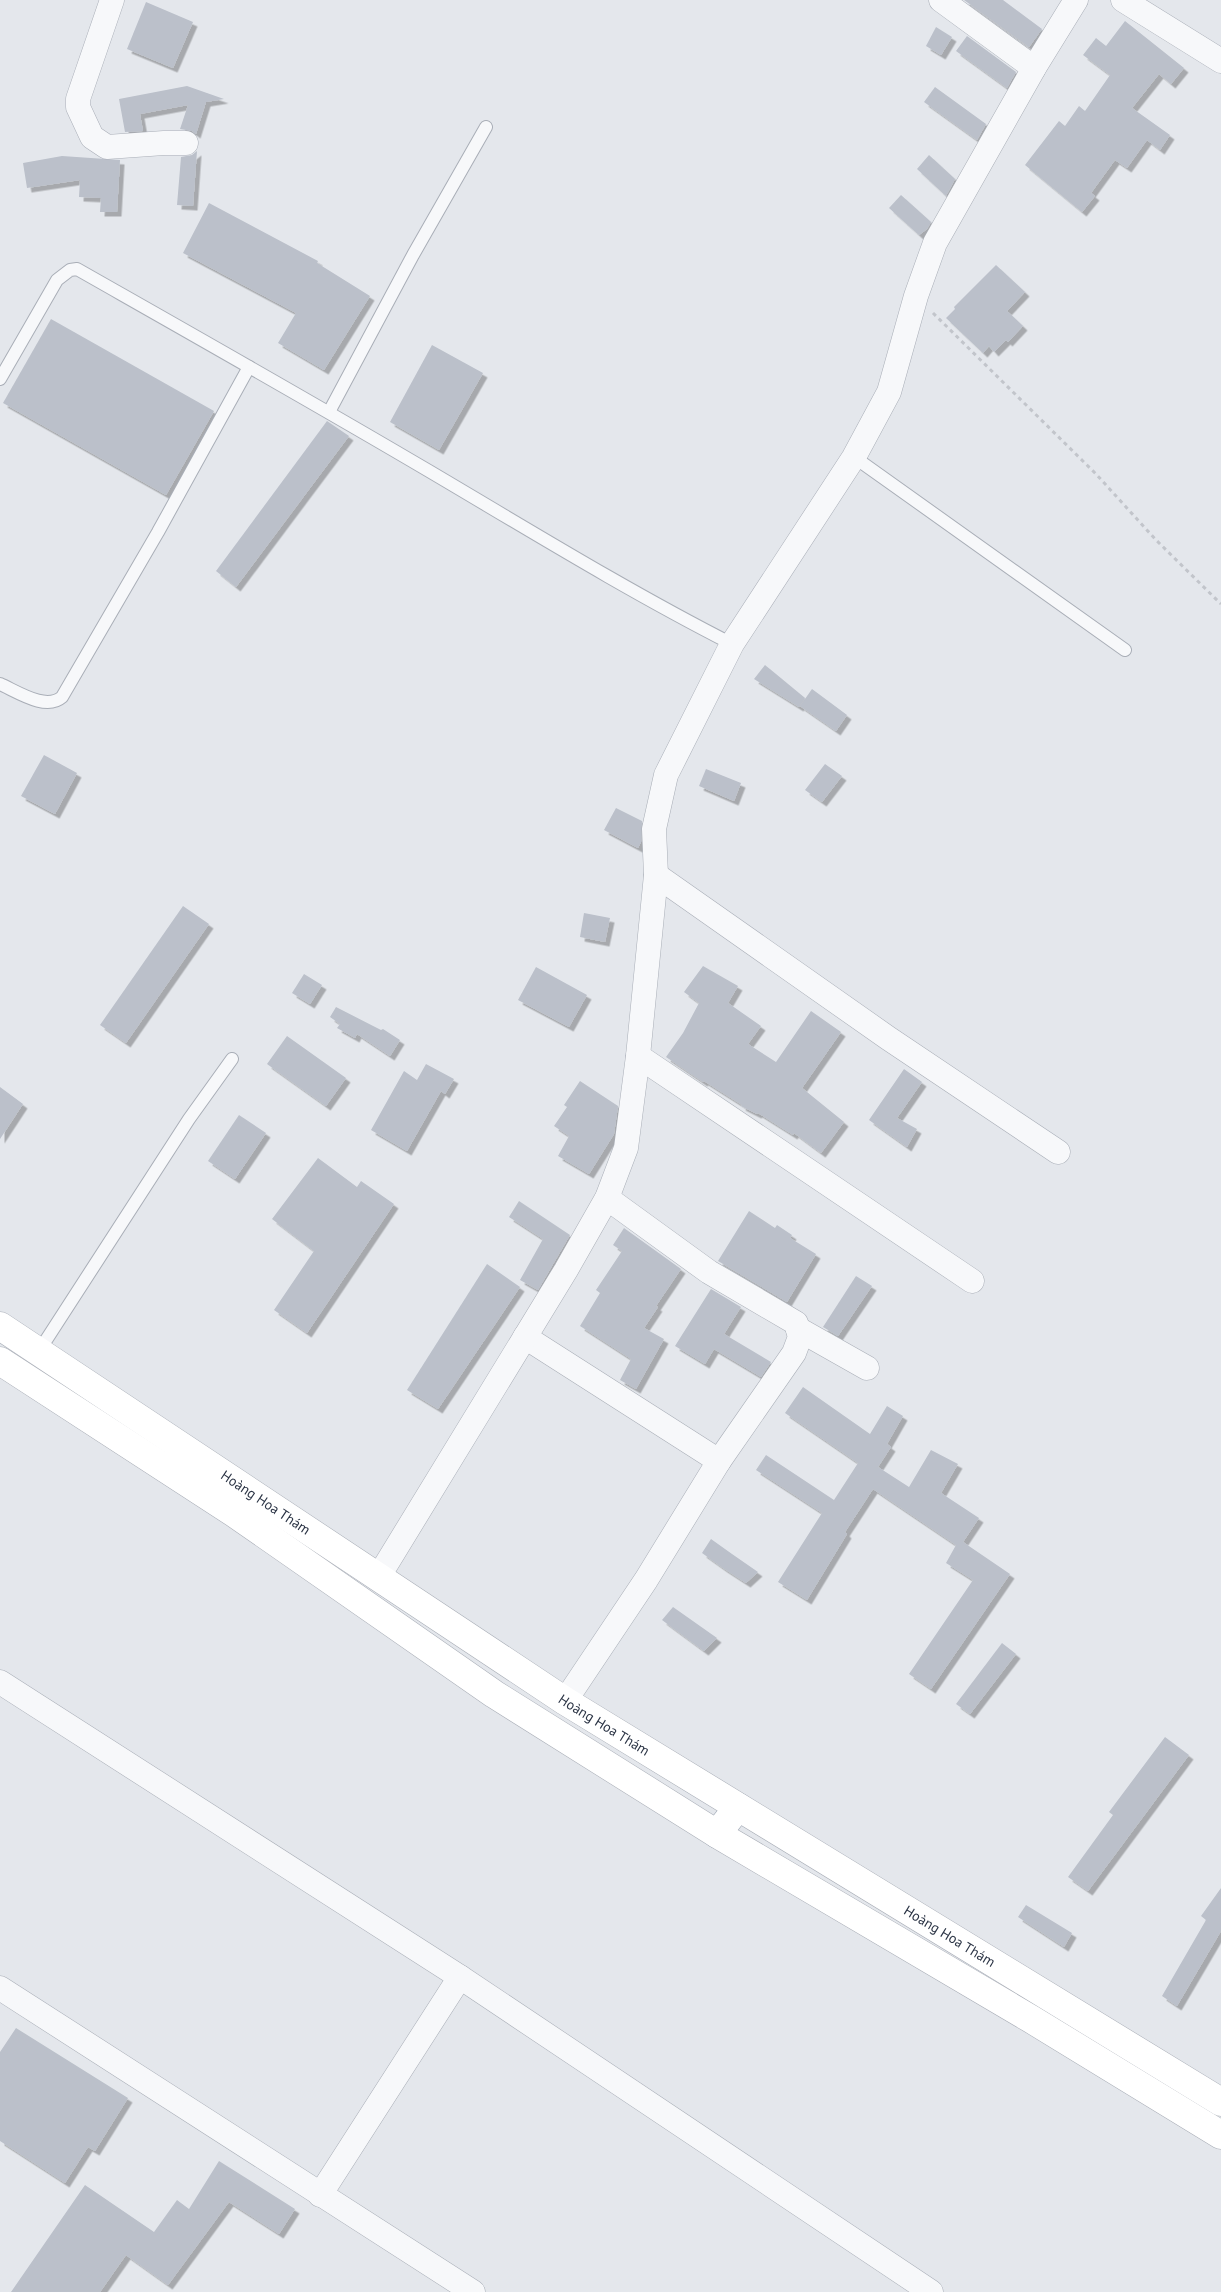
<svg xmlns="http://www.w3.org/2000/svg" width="1221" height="2292" viewBox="0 0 1221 2292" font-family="'PT Sans',sans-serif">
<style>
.building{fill:#bbc0ca;filter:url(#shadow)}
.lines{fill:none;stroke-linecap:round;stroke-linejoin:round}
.lane-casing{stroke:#a9aeb7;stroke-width:14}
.street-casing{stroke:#a9aeb7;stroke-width:25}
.secondary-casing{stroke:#a9aeb7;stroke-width:29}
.primary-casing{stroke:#a3abb8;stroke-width:29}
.path{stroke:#c2c5cb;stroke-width:3;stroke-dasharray:4 4;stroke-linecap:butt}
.lane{stroke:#f7f8fa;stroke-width:12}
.street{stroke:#f7f8fa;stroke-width:24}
.secondary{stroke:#fff;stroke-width:28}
.primary{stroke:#fff;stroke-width:28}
.labels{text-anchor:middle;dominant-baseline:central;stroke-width:4;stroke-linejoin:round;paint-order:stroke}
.street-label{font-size:14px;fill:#2b3445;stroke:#f4f6f9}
</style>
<defs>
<filter id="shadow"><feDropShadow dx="4.5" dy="4.5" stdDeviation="0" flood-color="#0004"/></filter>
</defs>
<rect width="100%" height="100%" fill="#e4e7ec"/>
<g class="building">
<path d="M964,0H1003L1042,29L1029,47Z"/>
<path d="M146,2L193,22L173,68L127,49Z"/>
<path d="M1125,21L1184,68L1171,84L1159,74L1132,108L1170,135L1160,150L1147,140L1127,168L1115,160L1091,193L1095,196L1082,212L1025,165L1059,121L1065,126L1079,106L1085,111L1110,75L1083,55L1096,38L1106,46Z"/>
<path d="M936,27L952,37L941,55L926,46Z"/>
<path d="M967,36L1016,72L1007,88L956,51Z"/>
<path d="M187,86L224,99L206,102L196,134L192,131L180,129L188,105L140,114L143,131L125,132L119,99Z"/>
<path d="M935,87L986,124L977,140L924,102Z"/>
<path d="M197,151L193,206L177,205L181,157L192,155Z"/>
<path d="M929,155L955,179L946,196L917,169Z"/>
<path d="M62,156L120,160L117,212H100L101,198L79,197L80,180L27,188L23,163Z"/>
<path d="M901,195L931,222L927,229L919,235L889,208Z"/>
<path d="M209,203L318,261L317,263L370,296L324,370L278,343L296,313L183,253Z"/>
<path d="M996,265L1025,292L1007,311L1023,326L1008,342L1006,340L994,352L989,346L983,353L946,318L955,309L954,307Z"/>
<path d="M51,319L214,411L166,495L3,403Z"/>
<path d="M432,345L483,373L439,450L390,422Z"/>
<path d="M327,421L349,436L236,587L216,571Z"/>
<path d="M765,665L805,698L799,707L754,679Z"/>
<path d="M812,689L847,715L836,731L800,706Z"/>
<path d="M44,755L77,773L55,814L21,796Z"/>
<path d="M825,764L842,776L822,802L805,790Z"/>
<path d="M706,769L741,783L734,801L699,786Z"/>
<path d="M616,808L642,821L641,842L638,848L604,830Z"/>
<path d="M183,906L209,924L126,1043L100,1025Z"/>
<path d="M584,913L610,918L605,942L580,937Z"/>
<path d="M703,966L738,986L728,1003L761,1026L748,1044L776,1062L811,1011L841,1032L802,1088L844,1122L821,1153L794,1133L793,1135L758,1113L757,1114L741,1106L742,1105L704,1081L703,1082L666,1057L683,1033L699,1003L684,992Z"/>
<path d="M536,967L587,995L569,1027L518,1000Z"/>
<path d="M304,974L322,985L310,1004L292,993Z"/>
<path d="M336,1007L381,1030L383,1029L400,1040L390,1056L357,1034L355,1038L337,1028L340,1024L330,1017Z"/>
<path d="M287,1036L346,1078L326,1106L267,1064Z"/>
<path d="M426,1064L454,1079L445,1094L441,1091L407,1151L371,1130L404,1071L417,1080Z"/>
<path d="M904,1069L922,1082L897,1118L917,1129L907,1147L869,1120Z"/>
<path d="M580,1081L618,1106L614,1134L589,1174L558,1156L569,1136L554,1126L567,1107L564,1105Z"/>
<path d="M0,1087L23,1104L0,1139Z"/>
<path d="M239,1115L266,1133L235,1179L208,1161Z"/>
<path d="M318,1158L357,1187L361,1181L394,1204L307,1333L274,1310L314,1251L272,1219Z"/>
<path d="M519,1201L570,1235L538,1290L520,1280L543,1239L509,1217Z"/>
<path d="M749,1211L775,1228L777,1225L792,1235L790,1238L816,1254L787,1302L718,1261Z"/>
<path d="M624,1228L681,1269L656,1306L658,1307L644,1328L664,1339L636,1389L620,1380L631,1359L580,1326L600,1293L596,1290L622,1251L613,1245Z"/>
<path d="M487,1264L520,1287L438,1409L407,1390Z"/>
<path d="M856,1276L872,1286L838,1336L823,1327Z"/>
<path d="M711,1289L741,1307L724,1334L771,1362L761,1377L714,1349L705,1364L675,1346Z"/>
<path d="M803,1387L870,1434L887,1406L903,1416L887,1444L891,1447L878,1467L909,1487L931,1450L958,1464L941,1493L979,1518L963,1542L1010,1574L931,1689L909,1674L973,1580L946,1563L956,1545L873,1489L845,1532L847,1534L807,1600L778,1582L822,1513L756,1470L766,1455L834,1500L858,1463L785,1413Z"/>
<path d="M711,1539L732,1554L758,1572L746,1583L723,1568L702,1553Z"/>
<path d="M673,1607L717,1638L704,1651L662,1620Z"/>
<path d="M1002,1643L1016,1654L970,1714L956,1704Z"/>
<path d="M1165,1737L1189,1755L1088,1891L1068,1877L1113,1815L1109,1812Z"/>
<path d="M1221,1888V1931L1177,2006L1162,1996L1206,1920L1201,1916Z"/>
<path d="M1026,1905L1072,1933L1064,1947L1018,1917Z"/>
<path d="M16,2028L128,2098L95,2151L88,2147L65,2183L0,2141V2052Z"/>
<path d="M219,2161L295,2209L279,2234L229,2202L168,2285L126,2255L100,2292H11L85,2185L154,2232L177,2200L189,2209Z"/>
</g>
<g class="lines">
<defs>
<g id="lane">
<path d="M0,379L57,280L70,270L77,269C195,336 312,402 429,471C529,530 628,591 732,644"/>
<path d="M329,412L413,255L486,127"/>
<path d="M854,457L1125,650"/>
<path d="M0,684C18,692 46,711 62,697L158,532L249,367"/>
<path d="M39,1351L189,1119L232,1059"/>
</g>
<g id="street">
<path d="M112,0L78,99V107L92,137L107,147L164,143H186"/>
<path d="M941,0L1034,68"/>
<path d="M1123,0L1221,61"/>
<path d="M656,875L888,1038L1058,1152"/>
<path d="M638,1056L972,1281"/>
<path d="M798,1329L867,1368"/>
<path d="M525,1337L719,1461"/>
<path d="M379,1576L566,1270L607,1198L626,1148L638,1056L656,875L654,829L666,775L732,644L854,457L889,392L916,296L935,243L1034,68L1076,0"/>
<path d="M0,1682L460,1977L931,2292"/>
<path d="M565,1701L646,1580L719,1461L794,1353L800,1337L796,1323L709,1272L607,1198"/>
<path d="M0,1988L473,2292"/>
<path d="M320,2195L460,1977"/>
</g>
<g id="secondary">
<path id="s1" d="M0,1326L565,1701L1221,2102"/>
<path d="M0,1361L234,1513L494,1694L717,1834L1031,2019L1221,2135"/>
</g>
<path id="primary" d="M717,1834L738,1807"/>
</defs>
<use href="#lane" class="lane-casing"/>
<use href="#street" class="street-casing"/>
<use href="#secondary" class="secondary-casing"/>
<use href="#primary" class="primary-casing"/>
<path class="path" d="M933,313L1096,474L1156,540L1221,604"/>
<use href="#lane" class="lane"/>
<use href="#street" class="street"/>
<use href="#secondary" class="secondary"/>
<use href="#primary" class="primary"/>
</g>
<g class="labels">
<g class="street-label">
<text stroke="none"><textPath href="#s1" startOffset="319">Hoàng Hoa Thám</textPath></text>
<text stroke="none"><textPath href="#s1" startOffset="724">Hoàng Hoa Thám</textPath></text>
<text stroke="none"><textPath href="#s1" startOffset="1129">Hoàng Hoa Thám</textPath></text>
</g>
</g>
</svg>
